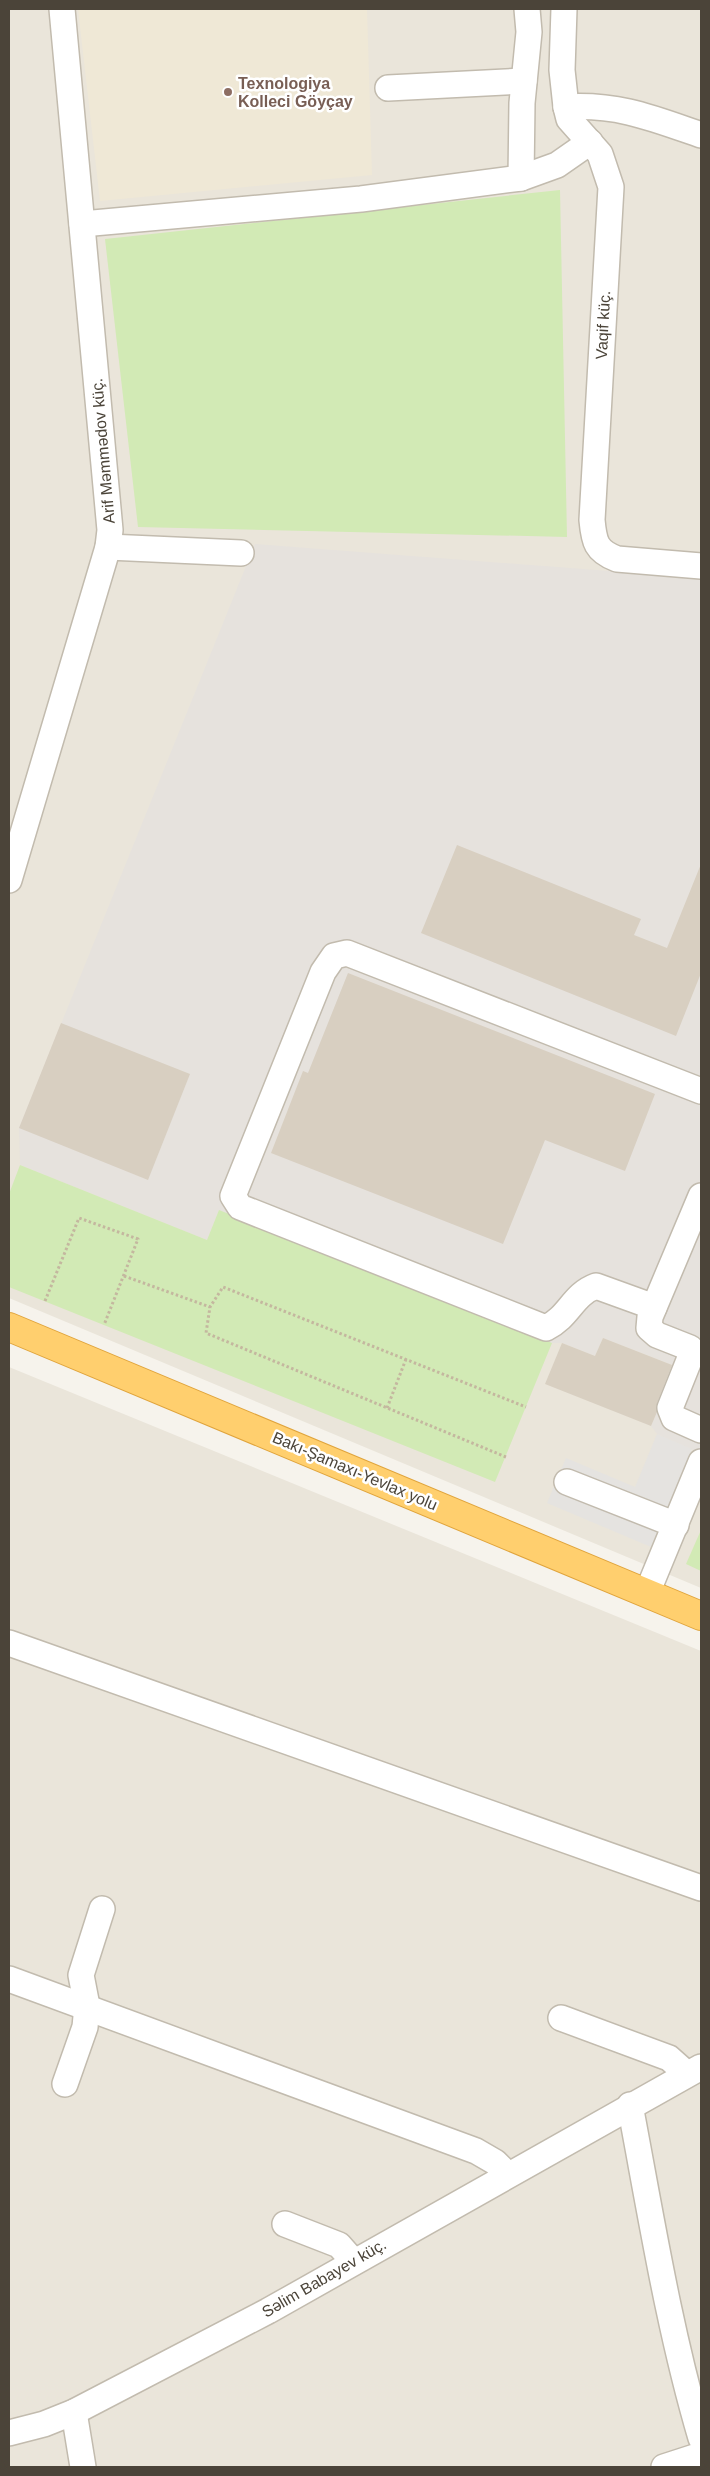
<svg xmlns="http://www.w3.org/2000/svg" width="710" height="2476" viewBox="0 0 710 2476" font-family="Arial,sans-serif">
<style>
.residential{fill:#eae5da}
.industrial{fill:#e6e2dd}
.education{fill:#efe8d6}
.green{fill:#d2eab5}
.parking{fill:#e5e3e0}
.building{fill:#d8cfc1}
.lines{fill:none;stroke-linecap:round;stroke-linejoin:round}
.minor-casing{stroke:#c2bbae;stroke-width:28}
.highway-casing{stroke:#e0a43c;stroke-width:30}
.path{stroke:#c4b79f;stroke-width:3;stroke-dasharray:2.5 2.5;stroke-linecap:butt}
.minor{stroke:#fff;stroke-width:25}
.highway{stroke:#ffcf6e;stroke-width:28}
.education-dot{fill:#8d6e63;stroke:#fff;stroke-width:2}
.labels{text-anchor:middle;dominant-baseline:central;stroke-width:5;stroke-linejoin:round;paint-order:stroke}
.education-label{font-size:16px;font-weight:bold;fill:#785e54;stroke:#fff;text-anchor:start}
.street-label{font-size:16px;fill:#4b4439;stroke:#fff}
</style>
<rect width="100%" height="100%" fill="#f6f3ec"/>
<g class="residential">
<path d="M9,9H701V1588L9,1298Z"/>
<path d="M9,1367L701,1651V2467H9Z"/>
</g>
<path class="industrial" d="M255,544L701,578V1453L657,1434L651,1426L675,1366L603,1338L595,1356L562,1343H552L219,1210L207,1240L20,1165L19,1128Z"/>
<path class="education" d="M78,9H367L372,175L100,201Z"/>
<g class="green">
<path d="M560,190L567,537L138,527L105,239Z"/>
<path d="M20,1165L207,1240L219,1210L552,1343L495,1482L9,1287V1194Z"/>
<path d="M701,1530V1571L686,1564Z"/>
</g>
<path class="parking" d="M657,1434L692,1449L651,1547L547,1503L566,1458L635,1487Z"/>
<g class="building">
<path d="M457,845L641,919L634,935L667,948L701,864V973L676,1036L421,933Z"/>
<path d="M348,973L655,1094L625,1171L545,1140L503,1244L271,1153L303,1071L308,1073Z"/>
<path d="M61,1023L190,1074L148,1180L19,1128Z"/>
<path d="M603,1338L672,1365L657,1403V1412L651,1426L545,1384L562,1343L595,1356Z"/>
</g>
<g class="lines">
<defs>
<g id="minor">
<path d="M564,9L562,70L566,107L569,119L600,154L611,187L592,520C594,542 596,551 617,559L701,566"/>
<path d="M388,88L524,81"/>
<path d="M566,107C619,104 652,118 701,135"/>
<path d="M521,178L522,103L529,32L527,9"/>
<path d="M82,224L361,199L521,178L557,165L590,142"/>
<path d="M108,547L241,553"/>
<path d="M9,880L108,547L110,530L62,9"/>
<path d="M701,1196L650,1317L649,1328L657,1335L690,1348V1358L670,1408L674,1418L701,1430"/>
<path d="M654,1307L596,1286C572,1295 570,1316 546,1328L240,1207L233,1196L323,972L334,956L347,953L701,1091"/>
<path d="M567,1482L676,1525"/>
<path d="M647,1593L701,1462"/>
<path d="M9,1643L701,1888"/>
<path d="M9,1979L476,2151L495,2162L507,2174"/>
<path d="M561,2018L669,2058L687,2074"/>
<path d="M65,2084L85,2027L87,2006L81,1975L102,1909"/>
<path d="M630,2105C651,2216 669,2330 701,2438"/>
<path d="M285,2224L339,2245L354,2262"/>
<path d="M74,2412L83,2467"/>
<path d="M9,2433L44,2424L74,2412L268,2311L701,2067"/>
<path d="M664,2467L701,2455"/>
</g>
<path id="highway" d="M9,1327L701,1616"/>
</defs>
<use href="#minor" class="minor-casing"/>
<use href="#highway" class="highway-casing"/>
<g class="path">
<path d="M124,1276L210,1307"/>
<path d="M45,1301L79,1218L138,1239L104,1325"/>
<path d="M387,1408L406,1359"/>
<path d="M506,1457L206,1333L210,1307L223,1287L526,1407"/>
</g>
<use href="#minor" class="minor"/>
<use href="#highway" class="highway"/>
</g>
<circle class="education-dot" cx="228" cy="92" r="5"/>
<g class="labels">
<g class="education-label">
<text x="238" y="83">Texnologiya<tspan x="238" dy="18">Kolleci Göyçay</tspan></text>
</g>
<g class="street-label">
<text transform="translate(603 325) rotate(-87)">Vaqif küç.</text>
<text transform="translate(103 451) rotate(-95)">Arif Məmmədov küç.</text>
<text transform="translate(355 1471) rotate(23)">Bakı-Şamaxı-Yevlax yolu</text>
<text transform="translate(324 2278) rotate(-30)">Səlim Babayev küç.</text>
</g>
</g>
<rect width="710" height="2476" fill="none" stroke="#4b4439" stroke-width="20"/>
</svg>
